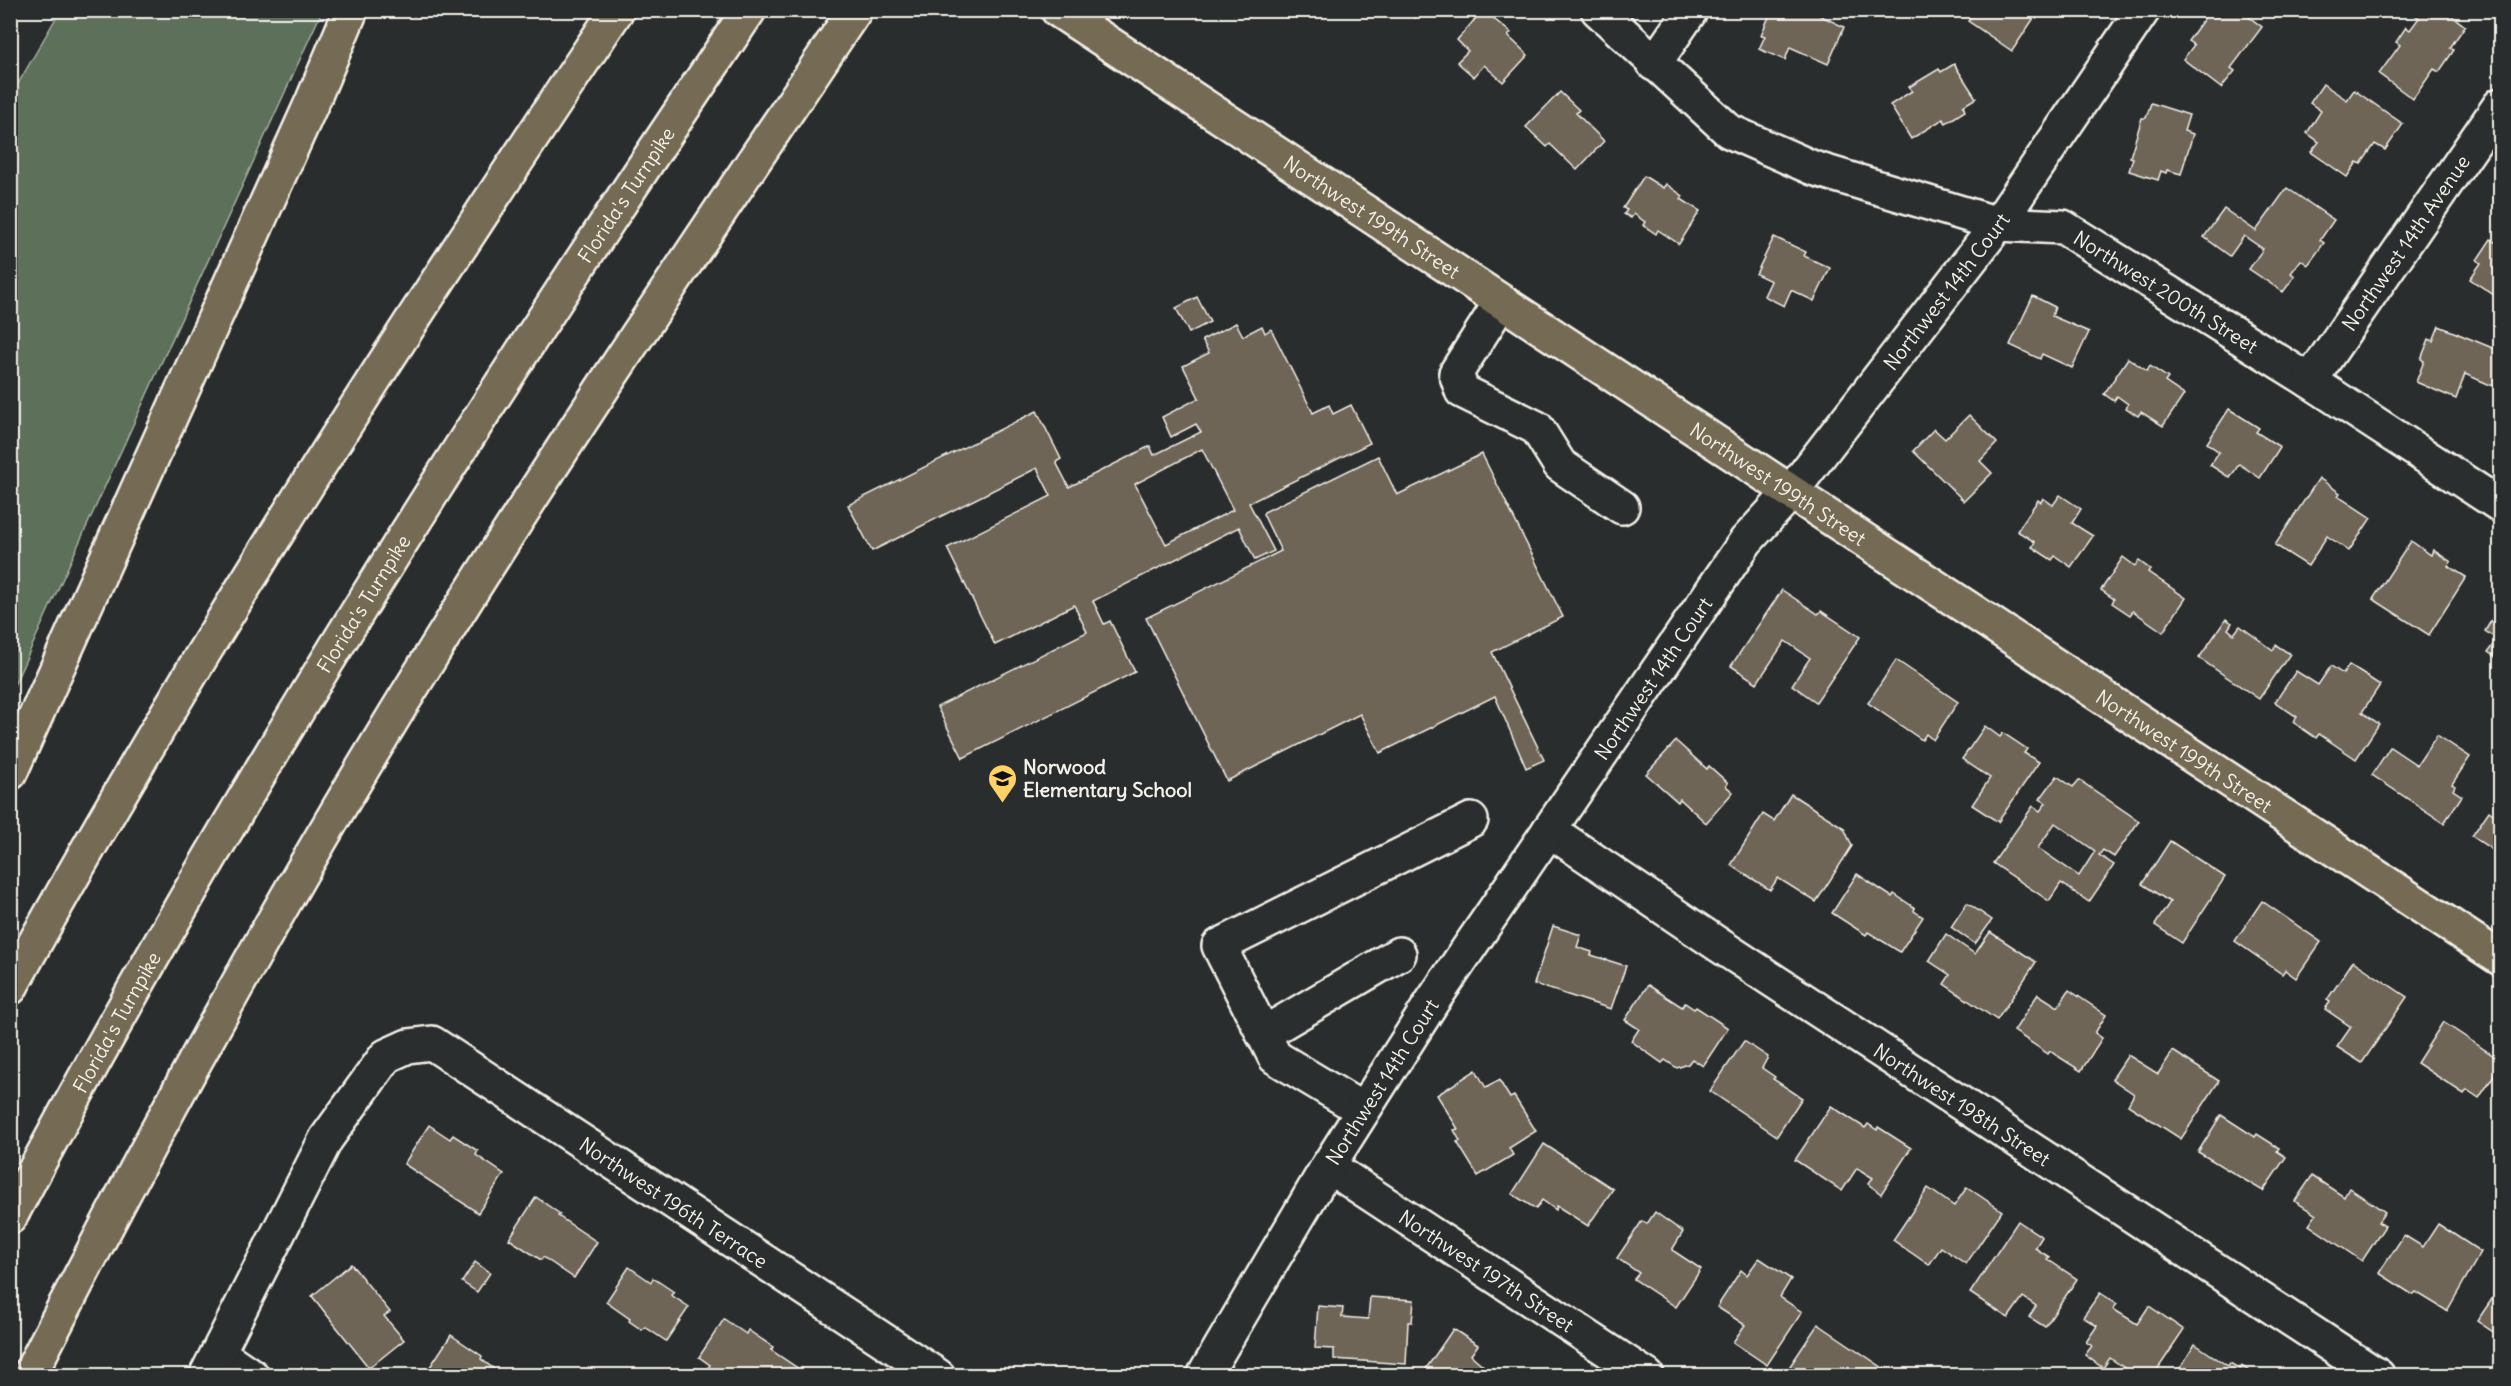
<svg xmlns="http://www.w3.org/2000/svg" width="2511" height="1386" viewBox="0 0 2511 1386" font-family="Delius,sans-serif">
<style>
.green{fill:#5b6f5a;stroke:#a8b0a1;stroke-width:1.5}
.building{fill:#6e6556;stroke:#f4f1e8;stroke-width:1.5;fill-rule:evenodd}
.lines{fill:none;stroke-linecap:round;stroke-linejoin:round}
.minor-casing{stroke:#f4f1e8;stroke-width:38}
.major-casing{stroke:#f4f1e8;stroke-width:38}
.highway-casing{stroke:#f4f1e8;stroke-width:38}
.minor{stroke:#2a2d2e;stroke-width:33}
.major{stroke:#746b52;stroke-width:33}
.highway{stroke:#746b52;stroke-width:33}
.labels{text-anchor:middle;dominant-baseline:central;stroke-width:4.5;stroke-linejoin:round;paint-order:stroke}
.street-label{font-size:20px;fill:#f4f1e8;stroke:#2a2d2e}
.poi-label{font-size:20px;font-weight:bold;fill:#f4f1e8;stroke:#2a2d2e;text-anchor:start}
</style>
<rect width="100%" height="100%" fill="#2a2d2e"/>
<filter id="ink" filterUnits="userSpaceOnUse"><feTurbulence type="fractalNoise" baseFrequency=".0167" numOctaves="2"/><feDisplacementMap in="SourceGraphic" scale="12" xChannelSelector="R" yChannelSelector="G"/><feConvolveMatrix kernelMatrix="1 2 1 2 8 2 1 2 1" color-interpolation-filters="sRGB"/></filter>
<g filter="url(#ink)">
<path class="green" d="M60,11H322L11,692V96Z"/>
<g class="building">
<path d="M1405,10H1421L1415,18Z"/>
<path d="M1483,10L1511,33L1508,36L1528,55L1503,82L1484,65L1474,77L1457,62L1468,51L1457,40Z"/>
<path d="M1772,10H1821L1819,15L1844,27L1828,64L1790,47L1785,60L1759,49L1765,36L1761,35Z"/>
<path d="M1975,10H2032L2029,15L2034,18L2012,51L1968,21Z"/>
<path d="M2210,10H2240L2262,27L2231,68L2235,71L2221,88L2183,59L2194,45L2188,41Z"/>
<path d="M2419,10H2444L2465,26L2450,48L2454,50L2439,72L2434,69L2413,99L2379,74L2400,45L2396,42L2406,27L2410,30L2419,18L2415,15Z"/>
<path d="M1954,64L1976,98L1963,106L1965,111L1946,123L1943,119L1911,139L1890,105L1912,91L1909,87L1939,69L1941,72Z"/>
<path d="M2323,84L2347,100L2354,90L2403,124L2385,150L2375,144L2361,164L2357,162L2347,177L2311,152L2319,142L2307,133L2321,111L2310,103Z"/>
<path d="M1560,92L1579,110L1576,113L1604,141L1577,170L1550,144L1547,147L1526,127Z"/>
<path d="M2151,103L2189,115L2184,131L2193,134L2181,174L2167,170L2166,173L2161,171L2158,180L2129,171L2133,158L2130,157L2142,118H2146Z"/>
<path d="M1644,176L1663,188L1666,184L1683,196L1681,199L1700,211L1679,244L1658,230L1656,234L1643,225L1645,222L1634,214L1631,218L1624,214L1627,210L1623,208Z"/>
<path d="M2287,188L2334,220L2320,240L2324,243L2308,265L2301,260L2291,273L2295,276L2283,292L2249,269L2263,249L2244,236L2230,256L2204,237L2224,209L2256,231Z"/>
<path d="M2500,234V299L2470,279L2481,263L2477,260L2491,239L2495,242Z"/>
<path d="M1774,237L1806,252L1804,256L1830,268L1814,301L1791,290L1784,306L1764,296L1771,281L1756,274Z"/>
<path d="M2033,296L2055,307L2052,316L2089,332L2072,368L2042,354L2040,359L2010,345Z"/>
<path d="M1197,297L1210,322L1189,333L1176,308Z"/>
<path d="M1236,323L1243,336L1262,326L1265,333L1271,329L1313,413L1329,405L1333,414L1351,405L1370,443L1249,503L1274,551L1255,560L1239,527L1093,601L1104,624L1110,621L1135,672L963,758L937,707L1087,632L1074,605L995,645L947,548L1051,496L1037,468L872,551L848,505L1037,411L1061,459L1056,462L1069,487L1150,446L1154,455L1201,432L1196,424L1171,437L1162,417L1199,398L1183,366L1209,353L1202,340ZM1202,449L1233,510L1166,544L1135,484Z"/>
<path d="M2439,326L2500,351V373L2495,387L2465,374L2456,399L2416,382L2424,361L2421,359L2429,339L2433,341Z"/>
<path d="M2128,358L2147,371L2150,366L2168,378L2165,382L2184,395L2163,426L2141,412L2138,416L2126,408L2128,404L2117,396L2114,401L2104,394Z"/>
<path d="M2229,409L2259,428L2256,432L2280,447L2260,478L2239,464L2230,478L2210,465L2219,452L2207,443Z"/>
<path d="M1969,415L1997,443L1980,461L1992,473L1964,501L1913,451L1934,429L1945,439Z"/>
<path d="M1482,454L1563,617L1492,652L1544,760L1526,768L1495,696L1380,753L1360,714L1227,781L1146,618L1281,551L1263,514L1264,512L1378,456L1397,495Z"/>
<path d="M2319,478L2340,493L2338,496L2371,518L2349,551L2327,536L2308,566L2275,545Z"/>
<path d="M2060,495L2081,509L2072,523L2093,536L2071,567L2055,556L2052,560L2032,547L2035,542L2017,531L2038,500L2041,502L2043,498L2053,505Z"/>
<path d="M2411,541L2431,555L2433,550L2451,562L2448,566L2466,577L2429,635L2373,599Z"/>
<path d="M2123,557L2135,566L2139,561L2150,569L2148,572L2186,598L2163,632L2133,611L2130,615L2112,603L2114,599L2101,590Z"/>
<path d="M1782,590L1818,614L1821,611L1860,637L1816,702L1792,685L1810,658L1785,641L1757,683L1731,666Z"/>
<path d="M2500,606V660L2488,652L2497,639L2485,631Z"/>
<path d="M2226,619L2232,623L2228,629L2234,634L2240,626L2273,650L2276,645L2290,654L2259,699L2199,658Z"/>
<path d="M1896,660L1958,702L1933,740L1926,734L1922,740L1868,703Z"/>
<path d="M2349,665L2380,685L2362,712L2379,724L2356,759L2319,734L2316,738L2293,722L2297,717L2275,702L2296,671L2318,685L2331,666L2343,674Z"/>
<path d="M1985,726L2000,737L2003,733L2027,749L2024,753L2039,762L1998,822L1972,805L1990,778L1962,759Z"/>
<path d="M2437,735L2470,757L2452,784L2455,786L2453,790L2462,796L2444,823L2372,775L2390,747L2417,765Z"/>
<path d="M1676,741L1707,769L1709,766L1728,783L1726,786L1733,792L1706,823L1680,799L1678,802L1646,774Z"/>
<path d="M2057,776L2073,787L2079,780L2139,821L2114,857L2103,850L2099,855L2114,865L2089,902L2061,883L2049,901L1993,863L2033,806L2040,811L2046,803L2040,799ZM2055,823L2095,851L2079,876L2038,848Z"/>
<path d="M1791,794L1844,828L1852,846L1816,902L1778,878L1770,890L1731,865L1763,814L1774,821Z"/>
<path d="M2489,811L2500,819V855L2472,836Z"/>
<path d="M2170,841L2225,877L2182,943L2155,925L2170,902L2142,884Z"/>
<path d="M1857,874L1892,897L1894,894L1915,908L1914,911L1923,917L1900,952L1868,932L1866,935L1832,913Z"/>
<path d="M2262,901L2321,942L2296,978L2285,970L2282,974L2235,941Z"/>
<path d="M1967,903L1992,920L1975,944L1951,927Z"/>
<path d="M1553,926L1581,935L1577,947L1592,952L1591,955L1626,966L1611,1009L1534,984Z"/>
<path d="M1990,932L2036,962L1997,1020L1944,984L1950,975L1929,961L1946,934L1975,954Z"/>
<path d="M2353,961L2407,997L2362,1063L2337,1047L2351,1027L2325,1009L2330,1002L2327,1000Z"/>
<path d="M1648,985L1682,1007L1685,1003L1694,1009L1696,1007L1728,1028L1703,1066L1692,1059L1688,1064L1677,1068L1665,1060L1662,1063L1631,1041L1639,1029L1625,1020Z"/>
<path d="M2069,990L2106,1015L2095,1033L2102,1038L2081,1071L2050,1051L2048,1054L2014,1031L2038,994L2058,1007Z"/>
<path d="M2443,1022L2500,1060V1066L2479,1098L2467,1090L2464,1094L2417,1063Z"/>
<path d="M1744,1041L1768,1057L1762,1068L1775,1077L1773,1079L1802,1098L1777,1136L1710,1091Z"/>
<path d="M2173,1051L2219,1081L2181,1139L2128,1105L2134,1094L2112,1079L2128,1055L2158,1074Z"/>
<path d="M1476,1070L1486,1088L1499,1080L1510,1098L1514,1096L1536,1131L1509,1148L1513,1155L1478,1176L1457,1142L1460,1141L1454,1130L1458,1129L1437,1095Z"/>
<path d="M1831,1106L1865,1128L1868,1124L1877,1130L1878,1127L1911,1148L1881,1194L1868,1184L1873,1178L1857,1168L1842,1191L1795,1160Z"/>
<path d="M2221,1115L2255,1137L2257,1134L2279,1148L2277,1151L2286,1157L2263,1191L2198,1152Z"/>
<path d="M429,1125L450,1139L453,1135L478,1151L476,1155L504,1174L478,1213L404,1164Z"/>
<path d="M1544,1144L1613,1189L1588,1226L1557,1206L1556,1210L1542,1200L1536,1209L1512,1194Z"/>
<path d="M2312,1176L2344,1197L2349,1188L2385,1212L2378,1222L2385,1226L2362,1261L2309,1225L2316,1215L2295,1201Z"/>
<path d="M1967,1187L2002,1211L1966,1264L1941,1247L1929,1265L1893,1240L1928,1188L1954,1206Z"/>
<path d="M536,1197L560,1214L558,1216L597,1242L574,1278L543,1257L541,1260L509,1239Z"/>
<path d="M1655,1212L1683,1232L1672,1250L1701,1269L1676,1307L1634,1279L1639,1273L1617,1258L1642,1221L1647,1224Z"/>
<path d="M2018,1221L2042,1237L2035,1248L2049,1257L2047,1259L2077,1279L2045,1327L2029,1317L2036,1306L2023,1297L2008,1318L1970,1293Z"/>
<path d="M2438,1224L2481,1252L2447,1311L2416,1292L2413,1295L2379,1273L2404,1235L2423,1247Z"/>
<path d="M1759,1258L1791,1279L1780,1297L1802,1312L1767,1365L1733,1342L1745,1325L1717,1307L1741,1270L1747,1275Z"/>
<path d="M475,1262L490,1273L477,1292L462,1282Z"/>
<path d="M351,1264L390,1312L384,1316L404,1340L369,1368L312,1296Z"/>
<path d="M629,1267L651,1282L653,1278L674,1292L671,1295L689,1307L666,1341L645,1327L642,1330L629,1321L630,1319L606,1302Z"/>
<path d="M2100,1293L2117,1304L2113,1309L2137,1324L2149,1306L2184,1330L2153,1376H2136L2110,1358L2103,1368L2085,1355L2092,1346L2086,1342L2097,1326L2083,1317Z"/>
<path d="M2494,1296L2500,1300V1350L2493,1345L2499,1336L2477,1321Z"/>
<path d="M1370,1297L1414,1300L1412,1322H1408L1406,1364L1334,1359V1349L1315,1348L1318,1306L1343,1308L1342,1317L1368,1319Z"/>
<path d="M724,1319L746,1334L748,1330L773,1347L771,1350L799,1369L795,1376H703L710,1365L699,1357Z"/>
<path d="M1818,1324L1886,1370L1883,1376L1784,1375Z"/>
<path d="M1453,1329L1478,1345L1471,1355L1495,1376H1421Z"/>
<path d="M451,1335L482,1356L481,1359L503,1376H424Z"/>
<path d="M2195,1344L2228,1366L2230,1363L2240,1369L2242,1366L2256,1376H2187L2179,1370Z"/>
</g>
<g class="lines">
<defs>
<g id="minor">
<path id="s1" d="M1598,10L1729,131L1813,168L1998,224L2063,227L2310,381L2500,505"/>
<path d="M1654,64L1691,10"/>
<path d="M1501,302L1456,373L1462,391L1537,428L1560,465L1622,507"/>
<path id="s2" d="M2310,381L2500,105"/>
<path id="s3" d="M1549,830L1719,945L2378,1376"/>
<path d="M1263,1034L1399,954"/>
<path d="M1363,1110L1275,1057L1219,946L1471,820"/>
<path id="s4" d="M1328,1166L1647,1376"/>
<path d="M218,1353L252,1376"/>
<path id="s5" d="M206,1376L326,1139L386,1056L408,1046L432,1043L938,1376"/>
<path id="s6" d="M1204,1376L1328,1166L1432,1002L1746,541L1791,492L1998,224L2143,10"/>
</g>
<g id="major">
<path id="s7" d="M1058,10L2500,958"/>
</g>
<g id="highway">
<path d="M10,773L313,100L351,10"/>
<path d="M10,988C194,652 403,329 617,10"/>
<path id="s8" d="M10,1217C230,799 484,402 749,10"/>
<path d="M29,1376C155,1128 289,884 436,648C570,432 713,222 855,10"/>
</g>
</defs>
<use href="#minor" class="minor-casing"/>
<use href="#major" class="major-casing"/>
<use href="#highway" class="highway-casing"/>
<use href="#minor" class="minor"/>
<use href="#major" class="major"/>
<use href="#highway" class="highway"/>
</g>
</g>
<defs>
<symbol id="school-pin" viewBox="-11 -11 22 30"><path d="M0 17L-7.5 6A9.5 9.5 0 1 1 7.5 6Z" fill="#ffd166" stroke="#2a2d2e"/><path d="M0-5L7-2L0 1L-7-2ZM-4 1L0 2.5L4 1V4Q0 6-4 4Z" fill="#111"/></symbol>
</defs>
<g fill-rule="evenodd">
<use href="#school-pin" x="986" y="762" width="33" height="45"/>
</g>
<g class="labels">
<g class="street-label">
<text stroke="none"><textPath href="#s8" startOffset="1194">Florida's Turnpike</textPath></text>
<text stroke="none"><textPath href="#s7" startOffset="376">Northwest 199th Street</textPath></text>
<text stroke="none"><textPath href="#s2" startOffset="168">Northwest 14th Avenue</textPath></text>
<text stroke="none"><textPath href="#s6" startOffset="1316">Northwest 14th Court</textPath></text>
<text stroke="none"><textPath href="#s1" startOffset="650">Northwest 200th Street</textPath></text>
<text stroke="none"><textPath href="#s7" startOffset="862">Northwest 199th Street</textPath></text>
<text stroke="none"><textPath href="#s8" startOffset="708">Florida's Turnpike</textPath></text>
<text stroke="none"><textPath href="#s6" startOffset="830">Northwest 14th Court</textPath></text>
<text stroke="none"><textPath href="#s7" startOffset="1348">Northwest 199th Street</textPath></text>
<text stroke="none"><textPath href="#s8" startOffset="222">Florida's Turnpike</textPath></text>
<text stroke="none"><textPath href="#s6" startOffset="344">Northwest 14th Court</textPath></text>
<text stroke="none"><textPath href="#s3" startOffset="496">Northwest 198th Street</textPath></text>
<text stroke="none"><textPath href="#s5" startOffset="706">Northwest 196th Terrace</textPath></text>
<text stroke="none"><textPath href="#s4" startOffset="190">Northwest 197th Street</textPath></text>
</g>
<g class="poi-label">
<text x="1023" y="766">Norwood<tspan x="1023" dy="23">Elementary School</tspan></text>
</g>
</g>
<rect width="2511" height="1386" fill="none" stroke="#2a2d2e" stroke-width="36"/>
<rect x="18" y="18" width="2475" height="1350" fill="none" stroke="#f4f1e8" stroke-width="2" filter="url(#ink)"/>
</svg>
